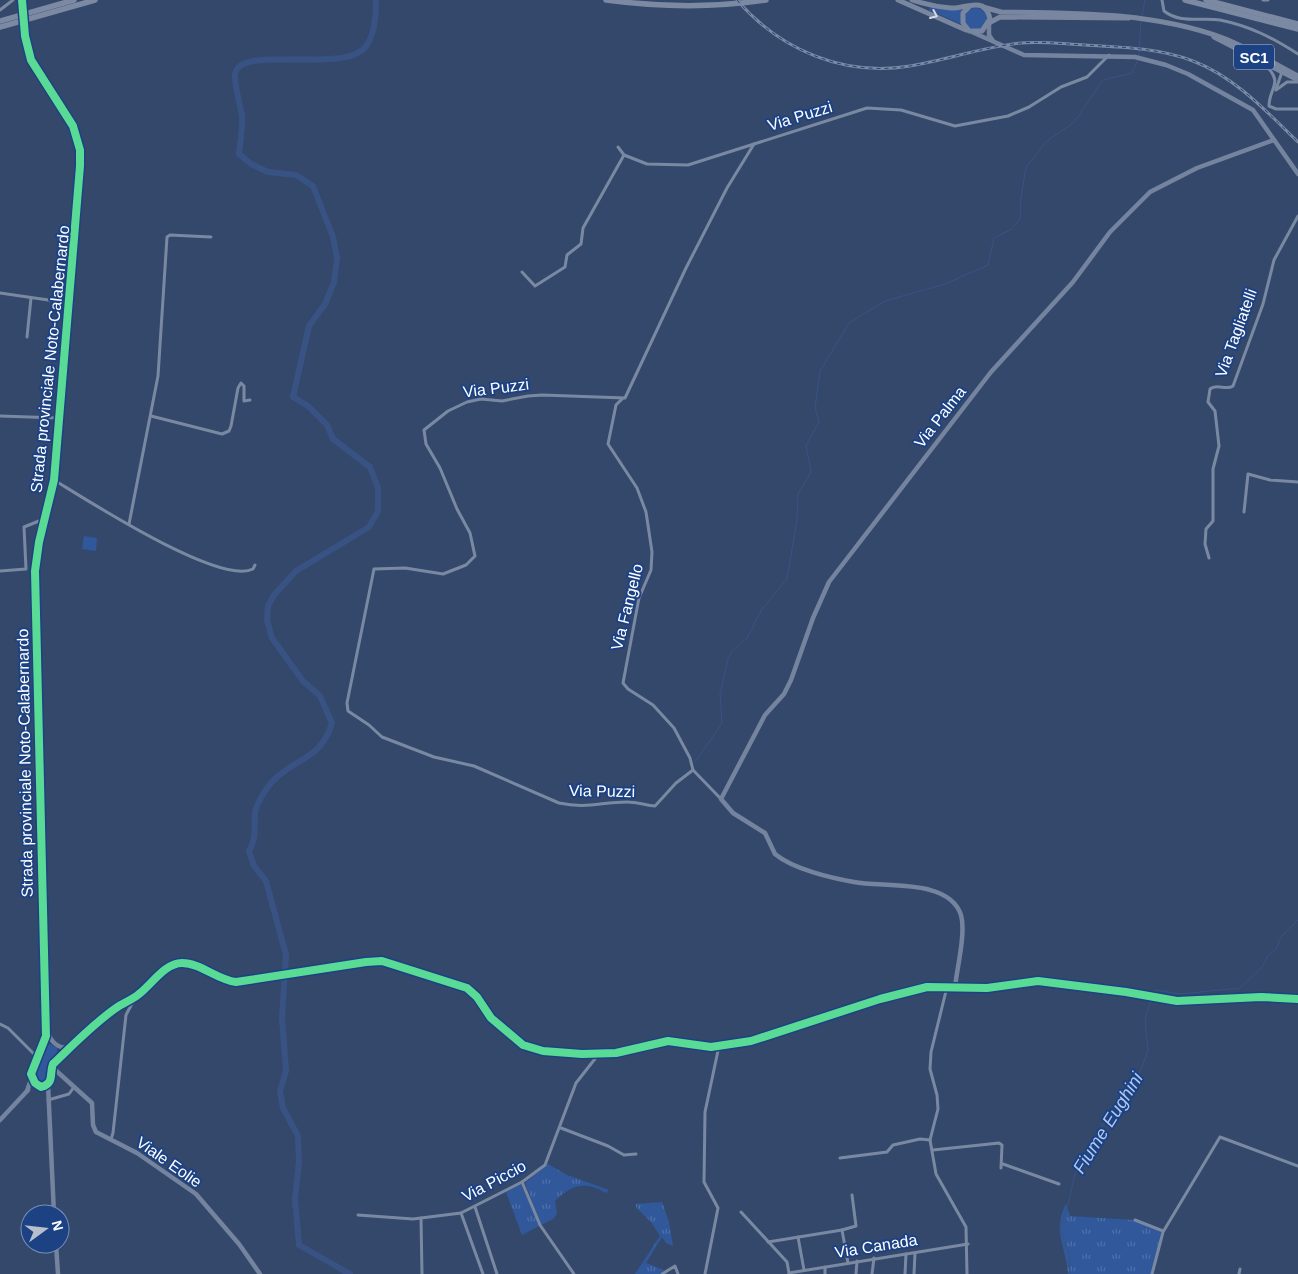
<svg xmlns="http://www.w3.org/2000/svg" width="1298" height="1274" viewBox="0 0 1298 1274" font-family="Arial,sans-serif">
<style>
.grass{fill:url(#grass-tufts)}
.garden{fill:#30589b}
.lines{fill:none;stroke-linecap:round;stroke-linejoin:round}
.stream{stroke:#385383;stroke-width:1}
.river{stroke:#385383;stroke-width:6}
.street{stroke:#7a89a2;stroke-width:3}
.secondary{stroke:#75849e;stroke-width:4.5}
.primary{stroke:#78879f;stroke-width:5}
.highway{stroke:#7b89a2;stroke-width:5.5}
.rail-casing{stroke:#7b89a2;stroke-width:3}
.rail{stroke:#1c4284;stroke-width:1;stroke-dasharray:4;stroke-linecap:butt}
.cycleway-casing{stroke:#1c4284;stroke-width:11}
.cycleway{stroke:#5adb95;stroke-width:8}
.oneway{stroke:#d6dbe2}
.labels{text-anchor:middle;dominant-baseline:central;stroke-width:4;stroke-linejoin:round;paint-order:stroke}
.shield{fill:#1c4284;stroke:#bbc6da;stroke-width:1}
.shield-label{font-size:15px;font-weight:bold;fill:#fff}
.street-label{font-size:16px;fill:#fff;stroke:#1c4284}
.water-label{font-size:18px;font-style:italic;fill:#aec8f2;stroke:#1c4284}
</style>
<defs>
<pattern id="grass-tufts" width="24" height="20" patternUnits="userSpaceOnUse" patternTransform="scale(1.25)"><rect width="24" height="20" fill="#30589b"/><path d="M3 7l-1-3M5 7V3M7 7l1-3M15 17l-1-3M17 17v-4M19 17l1-3" fill="none" stroke="#4f71aa"/></pattern>
</defs>
<rect width="100%" height="100%" fill="#34486c"/>
<g class="grass">
<path d="M548,1164L567,1175L609,1190L606,1193C586,1181 572,1184 555,1201L557,1214L553,1219L541,1225L525,1183Z"/>
<path d="M521,1184L539,1226L522,1235L506,1192Z"/>
<path d="M662,1202L669,1222L673,1246L666,1243L662,1237L646,1263L664,1270L659,1274H635L660,1236L651,1222L636,1207V1204Z"/>
<path d="M1066,1204L1070,1216L1133,1220L1159,1231L1161,1233L1151,1274H1068C1066,1246 1052,1231 1066,1204Z"/>
</g>
<g class="garden">
<circle cx="976" cy="19" r="11"/>
<path d="M929,8L962,10L961,24L929,10Z"/>
<path d="M84,536L97,538L96,551L82,549Z"/>
<path d="M50,1044L57,1048V1055L49,1066L48,1079L45,1083H39L34,1077L44,1048Z"/>
</g>
<g class="lines">
<g class="stream">
<path d="M1142,16L1145,0"/>
<path d="M1139,56L1141,20"/>
<path d="M695,762L722,723L720,694L728,659L732,651L747,638L762,609L787,579L797,520L798,494L811,472L806,445L819,422L815,408L820,371L849,323L885,301L945,284L988,265L994,238L1012,229L1020,219L1021,198L1026,167L1046,142L1074,122L1103,80L1132,73L1138,60"/>
<path d="M1152,995L1155,990L1180,994L1240,988L1263,966L1267,957L1276,949L1281,937L1298,920"/>
<path d="M1070,1274L1069,1255L1060,1228L1068,1205L1076,1169L1110,1113L1131,1092L1140,1072L1148,1051L1145,1020L1151,999"/>
</g>
<path class="river" d="M350,1274L299,1245L295,1199L299,1161L298,1136L283,1108L280,1091L286,1071L282,1018L286,955L266,881L254,866L249,851C257,838 254,828 255,814C256,804 265,790 271,783C294,757 320,762 332,723L320,696L303,681L272,638L267,620L268,606L274,595L296,571L369,527L378,511V488L370,467L333,439L327,425L308,406L293,397L309,326L325,304L334,282L337,258L333,237L313,186L296,175L268,172L251,164L239,154C240,141 243,128 242,115C240,105 234,83 235,74C240,43 347,76 367,45C375,33 376,14 376,0"/>
<g class="street">
<path d="M1162,0L1164,11C1180,24 1202,17 1220,20C1250,26 1273,38 1298,54"/>
<path d="M1263,0H1268"/>
<path d="M0,10L13,0"/>
<path d="M1266,66C1284,83 1269,88 1269,106L1276,109H1298"/>
<path d="M1276,89L1282,72"/>
<path d="M1276,90L1287,82H1298"/>
<path d="M618,147L624,155"/>
<path d="M522,272L535,286L565,267L567,255L581,244L583,228L624,155L647,164L688,165L754,144"/>
<path d="M0,293L69,303"/>
<path d="M27,337L31,298"/>
<path d="M622,399L616,405L608,444L637,488L646,512L652,552L651,570L639,598L623,683L628,689L653,705L674,728L690,758L693,770L721,799"/>
<path d="M0,416L59,418"/>
<path d="M151,416L222,434L229,431L231,426L238,388L241,383L244,386V401L250,400"/>
<path d="M54,480C87,500 220,586 253,569L255,565"/>
<path d="M1244,512L1248,474L1270,480L1298,482"/>
<path d="M129,524L158,376L167,237L170,235L211,237"/>
<path d="M1209,558L1205,544L1206,529L1213,521V469L1219,446L1215,411L1208,402L1210,389C1217,383 1226,391 1233,386L1263,304L1274,260L1298,216"/>
<path d="M0,571L26,569L24,527L44,519"/>
<path d="M693,770L676,783L655,806C646,805 636,802 627,802C601,802 587,809 559,803L474,766L434,757L382,737L369,725L348,711L347,703L374,569L405,568L443,574L466,565L475,556L470,533L457,509L440,468L426,444L424,430L448,411L467,402L481,399L502,401L528,396L542,395L625,398L686,268L727,188L754,144L867,108L901,110L955,126L1008,116L1029,107L1061,87L1087,77L1109,55"/>
<path d="M947,987L931,1052L930,1069L937,1095L938,1109L930,1140L936,1174L966,1227L967,1274"/>
<path d="M0,1024L8,1028L37,1057"/>
<path d="M48,1100L69,1094L74,1087"/>
<path d="M561,1128L608,1146L624,1155L636,1154"/>
<path d="M111,1139L113,1133L126,1015L135,998"/>
<path d="M933,1150L999,1143L1002,1145L1001,1168"/>
<path d="M840,1158L887,1152L893,1145L920,1139L930,1140"/>
<path d="M1003,1164L1059,1184"/>
<path d="M522,1182L540,1225L574,1274"/>
<path d="M475,1207L497,1274"/>
<path d="M741,1212L787,1262L789,1273"/>
<path d="M461,1213L483,1274"/>
<path d="M358,1215L413,1219L461,1213L522,1182L545,1165L576,1083L598,1055"/>
<path d="M421,1218L422,1274"/>
<path d="M1135,1220L1163,1231"/>
<path d="M842,1230L856,1226L852,1195"/>
<path d="M798,1237L804,1270"/>
<path d="M768,1242L842,1230L848,1263"/>
<path d="M825,1267V1274"/>
<path d="M789,1273L968,1244"/>
<path d="M662,1274L675,1266L678,1274"/>
<path d="M705,1274L718,1208L704,1182L705,1112L719,1046"/>
<path d="M856,1274L857,1261"/>
<path d="M872,1274L874,1258"/>
<path d="M905,1274L906,1254"/>
<path d="M914,1274L915,1253"/>
<path d="M1152,1274L1163,1232L1220,1137L1298,1166"/>
<path d="M1239,1274L1240,1269"/>
</g>
<g class="secondary">
<path d="M22,0L25,36L31,60L73,126L80,150V166L54,480L36,557L41,897L46,1036L27,1091"/>
<path d="M989,24V35L993,41"/>
<path d="M972,32L1024,55L1135,57L1166,65L1188,74L1253,110L1298,174"/>
<path d="M955,987C957,968 966,933 961,915C949,878 884,888 854,882C831,878 793,869 775,854L765,833L733,813L721,799L765,715L784,694L791,680L813,618L829,582L991,372L1073,282L1110,232L1150,192L1197,168L1274,140"/>
<path d="M48,1032C51,1043 60,1050 71,1047"/>
<path d="M52,1067L92,1103L93,1125L96,1132L137,1153L196,1194L239,1244L260,1274"/>
<path d="M31,1078L37,1085L48,1084L52,1079L53,1064C73,1045 93,1024 116,1008C123,1003 132,1000 139,994C152,984 165,963 182,963C201,963 217,980 236,982L366,962L382,961L467,988L477,997L491,1018L523,1045L543,1051L582,1054L616,1053L668,1041L711,1047L751,1041L880,999L927,987L987,988L1038,981L1126,992L1177,1001L1261,997L1298,999"/>
<path d="M48,1084L54,1214"/>
<path d="M0,1120L28,1090"/>
<path d="M56,1244L58,1274"/>
</g>
<g class="primary">
<path d="M898,0L966,30"/>
<path d="M912,0C924,4 937,7 951,8C960,9 973,2 982,6C987,9 989,14 990,19L982,31H969L963,23V13L970,6"/>
<path d="M983,7L1001,12C1076,13 1152,12 1223,38C1249,48 1273,63 1298,76"/>
<path d="M989,23L1000,17L1129,18"/>
<path d="M1214,37L1298,80"/>
</g>
<g class="highway">
<path d="M606,0C659,7 713,8 766,0"/>
<path d="M1185,0L1298,29"/>
<path d="M1206,0L1298,24"/>
<path d="M0,21L74,0"/>
<path d="M0,27L95,0"/>
</g>
<defs>
<path id="rail" d="M737,0C780,50 844,77 910,66C947,60 983,47 1021,43C1042,41 1064,44 1085,45C1122,47 1158,48 1193,61C1235,77 1267,112 1298,142"/>
</defs>
<use href="#rail" class="rail-casing"/>
<use href="#rail" class="rail"/>
<defs>
<path id="cycleway" d="M22,0L25,36L31,60L73,126L80,150V166L54,480L39,542L35,571L46,1036L31,1074L35,1083L41,1087C55,1083 49,1074 53,1064C73,1045 93,1024 116,1008C123,1003 132,1000 139,994C152,984 165,963 182,963C201,963 217,980 236,982L366,962L382,961L467,988L477,997L491,1018L523,1045L543,1051L582,1054L616,1053L668,1041L711,1047L751,1041L880,999L927,987L987,988L1038,981L1126,992L1177,1001L1261,997L1298,999"/>
</defs>
<use href="#cycleway" class="cycleway-casing"/>
<use href="#cycleway" class="cycleway"/>
</g>
<defs><path id="oneway-chevron" d="M-2-3.5L2.5 0L-2 3.5" fill="none" stroke-width="1.6" stroke-linecap="round" stroke-linejoin="round" transform="scale(1.25)"/></defs>
<use class="oneway" href="#oneway-chevron" transform="translate(934 15) rotate(23)"/>
<g class="labels">
<rect class="shield" x="1234" y="44.5" width="40" height="25" rx="4"/>
<g class="shield-label">
<text x="1254" y="57">SC1</text>
</g>
<g class="street-label">
<text transform="translate(800 116) rotate(-17)">Via Puzzi</text>
<text transform="translate(1236 333) rotate(-70)">Via Tagliatelli</text>
<text transform="translate(50 359) rotate(-84)">Strada provinciale Noto-Calabernardo</text>
<text transform="translate(496 388) rotate(-7)">Via Puzzi</text>
<text transform="translate(940 417) rotate(-52)">Via Palma</text>
<text transform="translate(627 607) rotate(-76)">Via Fangello</text>
<text transform="translate(25 763) rotate(-91)">Strada provinciale Noto-Calabernardo</text>
<text transform="translate(602 791) rotate(1)">Via Puzzi</text>
<text transform="translate(169 1162) rotate(35)">Viale Eolie</text>
<text transform="translate(494 1181) rotate(-28)">Via Piccio</text>
<text transform="translate(876 1246) rotate(-9)">Via Canada</text>
</g>
<g class="water-label">
<text transform="translate(1108 1123) rotate(-58)">Fiume Eughini</text>
</g>
</g>
<g transform="translate(45 1229) rotate(75)"><circle r="24" fill="#1c4284" stroke="#778eb5"/>
<path d="M0-4L9 19L0 12L-9 19Z" fill="#b8bfcc"/>
<text y="-8" font-size="14" font-weight="bold" text-anchor="middle" fill="#ffffff">N</text>
</g>
</svg>
